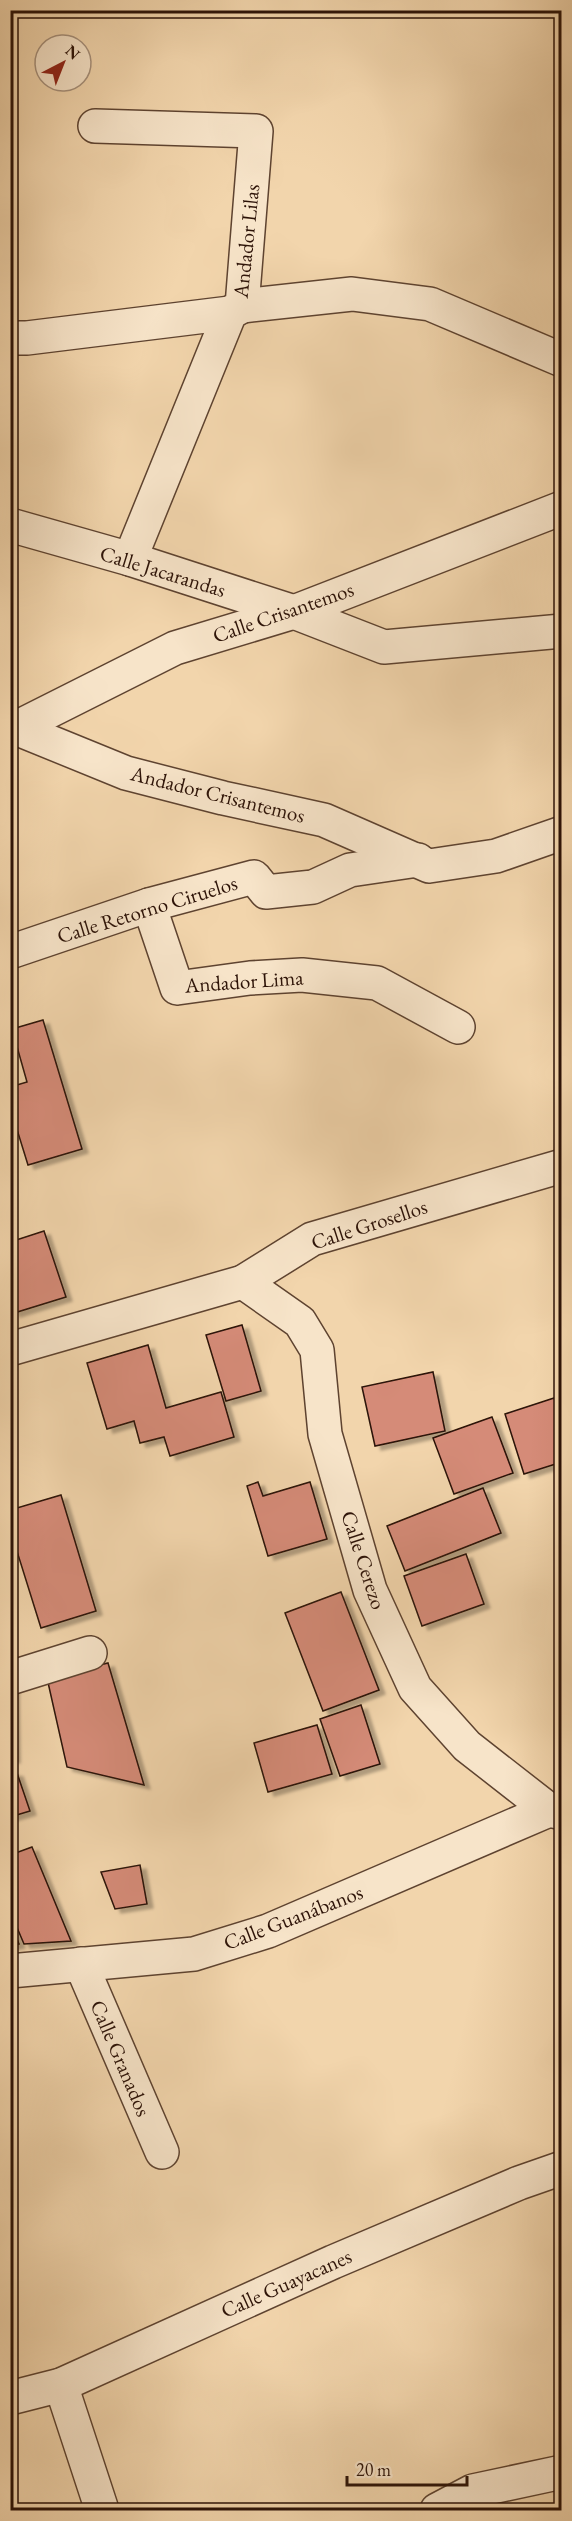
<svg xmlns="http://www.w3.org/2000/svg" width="572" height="2521" viewBox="0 0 572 2521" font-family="'EB Garamond',serif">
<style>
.building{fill:#d58b78;stroke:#2c1207;stroke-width:1.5;filter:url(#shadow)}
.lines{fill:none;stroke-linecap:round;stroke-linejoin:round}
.street-casing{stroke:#5e4330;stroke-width:36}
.street{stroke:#f7e4c9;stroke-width:33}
.labels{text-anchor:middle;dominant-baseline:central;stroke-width:4.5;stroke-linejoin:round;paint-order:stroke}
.street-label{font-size:21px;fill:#2c1207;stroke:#f7e4c9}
</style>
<defs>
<filter id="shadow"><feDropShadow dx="6" dy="4" stdDeviation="1.5" flood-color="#0004"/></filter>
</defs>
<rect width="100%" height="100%" fill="#f2d5ac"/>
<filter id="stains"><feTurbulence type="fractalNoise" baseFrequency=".00333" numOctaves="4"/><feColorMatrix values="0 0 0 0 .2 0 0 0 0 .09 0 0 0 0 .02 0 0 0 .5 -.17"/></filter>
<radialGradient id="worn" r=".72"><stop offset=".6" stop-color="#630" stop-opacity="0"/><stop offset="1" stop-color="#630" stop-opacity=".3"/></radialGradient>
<g class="building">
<path d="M43,1020L82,1149L28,1165L10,1107V1087L27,1082L12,1029Z"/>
<path d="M44,1231L66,1297L14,1313L10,1303V1242Z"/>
<path d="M242,1325L261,1391L226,1401L206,1335Z"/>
<path d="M148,1345L166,1408L221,1392L234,1437L170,1456L164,1437L140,1443L134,1421L107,1429L87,1363Z"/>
<path d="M433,1372L445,1431L375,1446L362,1387Z"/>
<path d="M554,1398L562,1421V1462L524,1474L505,1414Z"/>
<path d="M492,1417L513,1473L454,1494L433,1438Z"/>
<path d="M258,1482L263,1496L310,1482L327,1539L268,1556L247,1486Z"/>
<path d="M483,1488L501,1533L405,1571L387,1526Z"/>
<path d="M61,1495L96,1611L41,1628L10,1529V1510Z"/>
<path d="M466,1554L484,1604L422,1626L404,1576Z"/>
<path d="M341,1592L379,1690L323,1711L285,1613Z"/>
<path d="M108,1663L144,1785L67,1767L47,1678Z"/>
<path d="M13,1686L14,1759L10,1758V1687Z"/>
<path d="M361,1705L380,1764L340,1776L320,1719Z"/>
<path d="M317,1725L332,1774L268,1792L254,1743Z"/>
<path d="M10,1772L17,1773L30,1811L10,1817Z"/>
<path d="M32,1847L71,1941L24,1944L10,1911V1855Z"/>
<path d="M140,1865L147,1904L115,1909L101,1872Z"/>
<path d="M10,1922L19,1944L10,1946Z"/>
</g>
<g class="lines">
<defs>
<g id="street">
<path d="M95,126L256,131L242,306L230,313L130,559"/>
<path d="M242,306L352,294L430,304L562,360"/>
<path d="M10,338H27L230,313"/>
<path d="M10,525L130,559L294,612L384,647L562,631"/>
<path d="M18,729L126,773L223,798L324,820L429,866L496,856L562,833"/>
<path d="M10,731L175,648L294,612L562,508"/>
<path d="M149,905L177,988L250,978L302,975L377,983L458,1027"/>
<path d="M10,952L149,905L254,877L266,892L313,887L350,870L418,860"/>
<path d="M243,1282L300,1322L317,1350L325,1434L370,1590L415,1688L467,1746L549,1810"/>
<path d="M10,1349L243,1282L312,1239L562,1166"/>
<path d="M10,1678L90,1653"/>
<path d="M81,1964L162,2152"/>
<path d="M10,1971L194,1954L268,1931L549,1810L562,1813"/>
<path d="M61,2385L102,2510"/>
<path d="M10,2398L61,2385L333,2262L519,2183L562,2168"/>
<path d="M437,2510L473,2491L562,2472"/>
</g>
</defs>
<use href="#street" class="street-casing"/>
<use href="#street" class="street"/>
</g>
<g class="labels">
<g class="street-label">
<text transform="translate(246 241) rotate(-84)">Andador Lilas</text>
<text transform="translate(163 571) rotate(17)">Calle Jacarandas</text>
<text transform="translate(283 612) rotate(-19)">Calle Crisantemos</text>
<text transform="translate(218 794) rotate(14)">Andador Crisantemos</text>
<text transform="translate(147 909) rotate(-17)">Calle Retorno Ciruelos</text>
<text transform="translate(244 981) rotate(-4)">Andador Lima</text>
<text transform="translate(369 1224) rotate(-18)">Calle Grosellos</text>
<text transform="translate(364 1560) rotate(72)">Calle Cerezo</text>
<text transform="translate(293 1917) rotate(-21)">Calle Guanábanos</text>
<text transform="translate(121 2058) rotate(67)">Calle Granados</text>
<text transform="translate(286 2283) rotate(-24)">Calle Guayacanes</text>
</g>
</g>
<rect width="572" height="2521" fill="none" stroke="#f2d5ac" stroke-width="36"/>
<rect x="12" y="12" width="548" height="2497" fill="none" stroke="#2c1207" stroke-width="3"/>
<rect x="18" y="18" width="536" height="2485" fill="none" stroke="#2c1207" stroke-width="1.5"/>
<g transform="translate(63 63) rotate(42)"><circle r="28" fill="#f7e4c9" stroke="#a6907b" stroke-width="1.5"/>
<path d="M0-4.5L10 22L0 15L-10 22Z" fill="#8f2418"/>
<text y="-9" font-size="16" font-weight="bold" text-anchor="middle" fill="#2c1207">N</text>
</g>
<path d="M347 2476v9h120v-9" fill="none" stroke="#2c1207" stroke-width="3"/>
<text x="356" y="2476" font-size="18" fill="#2c1207" stroke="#f7e4c9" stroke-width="4.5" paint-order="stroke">20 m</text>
<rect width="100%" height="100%" filter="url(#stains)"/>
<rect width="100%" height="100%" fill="url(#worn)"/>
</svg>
